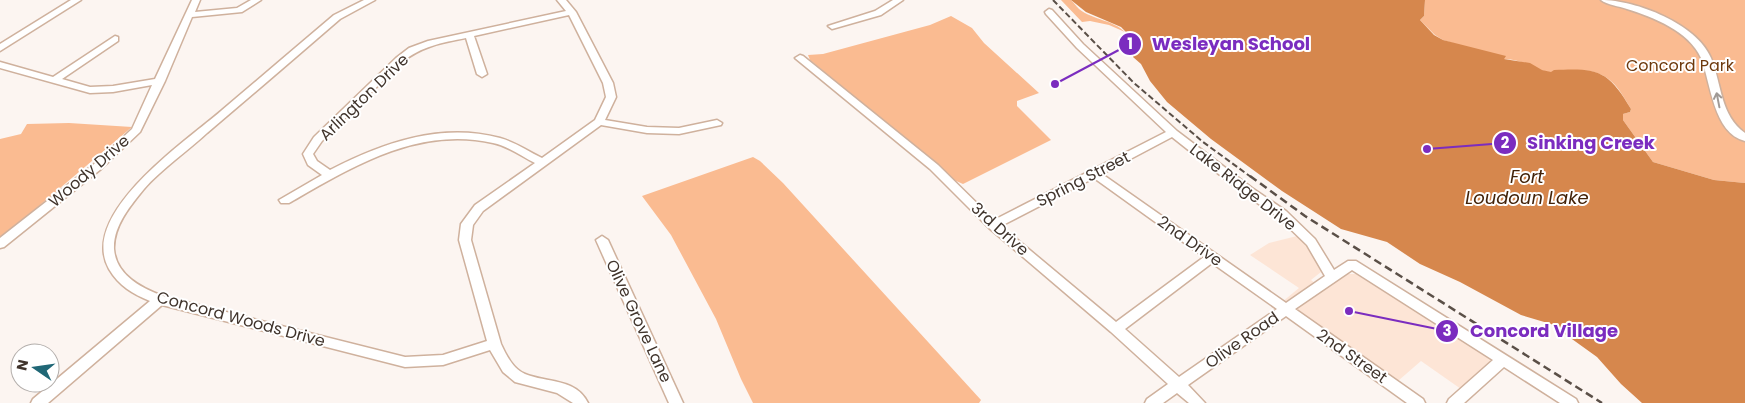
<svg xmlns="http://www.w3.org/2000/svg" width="1745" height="403" viewBox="0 0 1745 403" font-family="Poppins,sans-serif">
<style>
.built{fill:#fde5d6}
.green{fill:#fabb91}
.water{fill:#d6874d}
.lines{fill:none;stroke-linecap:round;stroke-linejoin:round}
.minor-casing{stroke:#cfb19d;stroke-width:3}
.minor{fill:#fff;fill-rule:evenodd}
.rail-far1{stroke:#5a4f47;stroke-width:2;stroke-dasharray:6 3;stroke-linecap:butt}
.rail{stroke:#5a4f47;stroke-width:2.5;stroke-dasharray:8 4.5;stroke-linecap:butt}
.oneway{stroke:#a09a96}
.labels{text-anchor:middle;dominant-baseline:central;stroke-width:4;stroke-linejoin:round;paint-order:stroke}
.park-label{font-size:16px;fill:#6d390c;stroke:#fff}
.street-label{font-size:16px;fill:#40342c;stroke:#fff}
.water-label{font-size:18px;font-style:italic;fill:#432309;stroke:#fff}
.leader{fill:none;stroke:#7b2cbf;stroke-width:2}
.callout-dot{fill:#7b2cbf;stroke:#fff;stroke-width:2}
.mark-label{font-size:15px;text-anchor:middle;font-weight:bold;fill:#fff}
.callout-label{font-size:18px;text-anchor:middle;font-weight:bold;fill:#7b2cbf;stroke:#fff;stroke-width:4;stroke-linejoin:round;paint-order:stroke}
</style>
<rect width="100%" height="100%" fill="#fcf5f1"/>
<path class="built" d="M1301,235L1319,261L1321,269V272L1311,280L1324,290L1348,274H1356L1490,358V362L1461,389L1421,361L1391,387L1276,307L1299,288L1250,255L1269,243Z"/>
<g class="green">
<path d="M1061,0H1071C1074,3 1076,6 1079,9C1093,20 1113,20 1125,32L1109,25L1090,21L1082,22Z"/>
<path d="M1425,0H1745V183L1714,180L1653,162L1623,120V114L1630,112L1631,109C1615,81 1606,69 1571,70C1563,70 1555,73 1548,72C1533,69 1520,58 1503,59L1443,40L1435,35L1420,20L1424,16Z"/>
<path d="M951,16L972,28L984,43L1039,93L1017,101V106L1051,140L963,184L954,180L810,60L808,55L823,54L930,25Z"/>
<path d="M69,123L132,127L0,239V139L21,134L27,124Z"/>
<path d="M753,157L760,161L783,183L981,400L979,403H753L741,379L716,319L671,235L642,196Z"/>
</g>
<path class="water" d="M1071,0H1425L1424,16L1420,20L1434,35L1443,40L1506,56L1504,59L1530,63L1542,70L1551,72L1554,70C1598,68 1608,70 1631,109L1630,112L1623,114V120L1653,162L1714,180L1745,183V403H1642L1621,384L1597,357L1551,324L1521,315L1460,282L1420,264L1387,242L1341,229L1282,191L1211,139L1167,102L1150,81L1141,64L1133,57L1132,43L1128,34L1121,27L1086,12Z"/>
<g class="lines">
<defs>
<g id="minor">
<path d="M71,0H81L0,51V44Z"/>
<path d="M192,0H200L195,12L237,8L251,0H261L242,12L192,17L165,81L140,132L101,169L4,247L0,248V238L93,165L132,129L152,85L113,92L90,93L0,68V62L53,77L115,36L118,37V41L62,79L90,87L113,86L155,79Z"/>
<path d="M364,0H375L340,19C296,57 252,95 207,133C189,150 160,170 144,189C131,205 113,226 114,249C116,275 141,288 163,296L405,357L443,355L487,341L459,240L461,224L475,205L535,163C521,156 508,146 493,143C417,126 352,167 289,203H281L279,200L322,175L308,165L303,154L314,137L396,58L409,48L428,41L566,11L557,0H566L576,12L613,83L616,97L605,120L647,127L679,128L717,120L722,123L721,125L679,134L647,133L601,125L483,211L473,225L471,240L501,344C506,355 513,369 525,374C547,383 576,378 588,403H573L557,393L515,382L503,372L490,350L443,365L405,367L162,305L48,403H31L33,399L150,301C133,294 119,286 109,269C78,214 185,142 221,111C259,79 296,47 334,15ZM569,15L603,83L606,97L595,120L542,158C528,151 515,142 500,138C441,122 382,143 330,170L317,161L313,154L322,141L402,62C422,46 441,43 466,38L477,74L482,77L487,74L474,36Z"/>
<path d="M893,0H903L881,15L832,29L828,26L875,11Z"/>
<path d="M1601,0C1636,0 1697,24 1711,58C1722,85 1720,115 1745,133V141C1713,133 1711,83 1701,58C1689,31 1653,17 1627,9C1619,6 1607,5 1601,0Z"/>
<path d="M1049,9L1052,10L1083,44L1177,131L1252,188L1286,211L1315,239L1334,270L1348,261H1356L1576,399L1578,403H1560L1504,367L1464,403H1447L1449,399L1493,360L1352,270L1295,309L1423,399L1425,403H1407L1286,316L1188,385L1205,403H1189L1177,393L1163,403H1145L1147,399L1168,384L1111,332L989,228L930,169L795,58L800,55L803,56L938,165L994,220L1166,132L1077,48L1046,14L1045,12ZM1172,137L1244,194L1278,217L1307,245L1325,276L1286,303L1102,174ZM1094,178L1204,257L1116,322L1001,226ZM1212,263L1277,309L1179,377L1125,329Z"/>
<path d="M602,236L608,240L683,403H669L596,240Z"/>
</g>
</defs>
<use href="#minor" class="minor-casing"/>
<use href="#minor" class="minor"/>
<path class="rail-far1" d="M1053,0L1134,83L1203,142L1251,177"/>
<path class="rail" d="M1250,176L1305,216L1602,403"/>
</g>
<defs><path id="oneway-shaft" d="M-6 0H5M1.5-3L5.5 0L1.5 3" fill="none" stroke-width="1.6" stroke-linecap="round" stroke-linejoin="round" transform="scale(1.25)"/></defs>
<use class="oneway" href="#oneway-shaft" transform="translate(1718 100) rotate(-101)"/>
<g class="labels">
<g class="park-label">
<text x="1680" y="65">Concord Park</text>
</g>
<g class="street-label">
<text transform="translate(364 97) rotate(-44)">Arlington Drive</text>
<text transform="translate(89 171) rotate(-41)">Woody Drive</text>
<text transform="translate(1083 179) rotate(-27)">Spring Street</text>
<text transform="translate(1243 187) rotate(38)">Lake Ridge Drive</text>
<text transform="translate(1000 229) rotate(42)">3rd Drive</text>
<text transform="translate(1190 241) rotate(35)">2nd Drive</text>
<text transform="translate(241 319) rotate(15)">Concord Woods Drive</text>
<text transform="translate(639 321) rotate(65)">Olive Grove Lane</text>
<text transform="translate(1242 340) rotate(-35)">Olive Road</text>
<text transform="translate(1352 356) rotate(35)">2nd Street</text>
</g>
<g class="water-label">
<text x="1527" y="176">Fort<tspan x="1527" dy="21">Loudoun Lake</tspan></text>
</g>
</g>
<path class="leader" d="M1055 84L1130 44M1427 149L1505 143M1349 311L1447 331"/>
<g class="callout-dot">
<circle cx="1055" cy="84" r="5"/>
<circle cx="1427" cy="149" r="5"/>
<circle cx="1349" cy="311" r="5"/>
<circle cx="1130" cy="44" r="12"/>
<circle cx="1505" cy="143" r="12"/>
<circle cx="1447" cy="331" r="12"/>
</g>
<g class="mark-label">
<text x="1130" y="49">1</text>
<text x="1505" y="148">2</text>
<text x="1447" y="336">3</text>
</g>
<g class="callout-label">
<text x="1231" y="50">Wesleyan School</text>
<text x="1591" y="149">Sinking Creek</text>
<text x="1544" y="337">Concord Village</text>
</g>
<g transform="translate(35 368) rotate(283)"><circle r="24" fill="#ffffff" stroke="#b3aeab"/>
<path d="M0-4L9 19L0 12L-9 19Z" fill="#206776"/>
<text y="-8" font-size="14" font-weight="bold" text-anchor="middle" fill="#40342c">N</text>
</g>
</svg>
